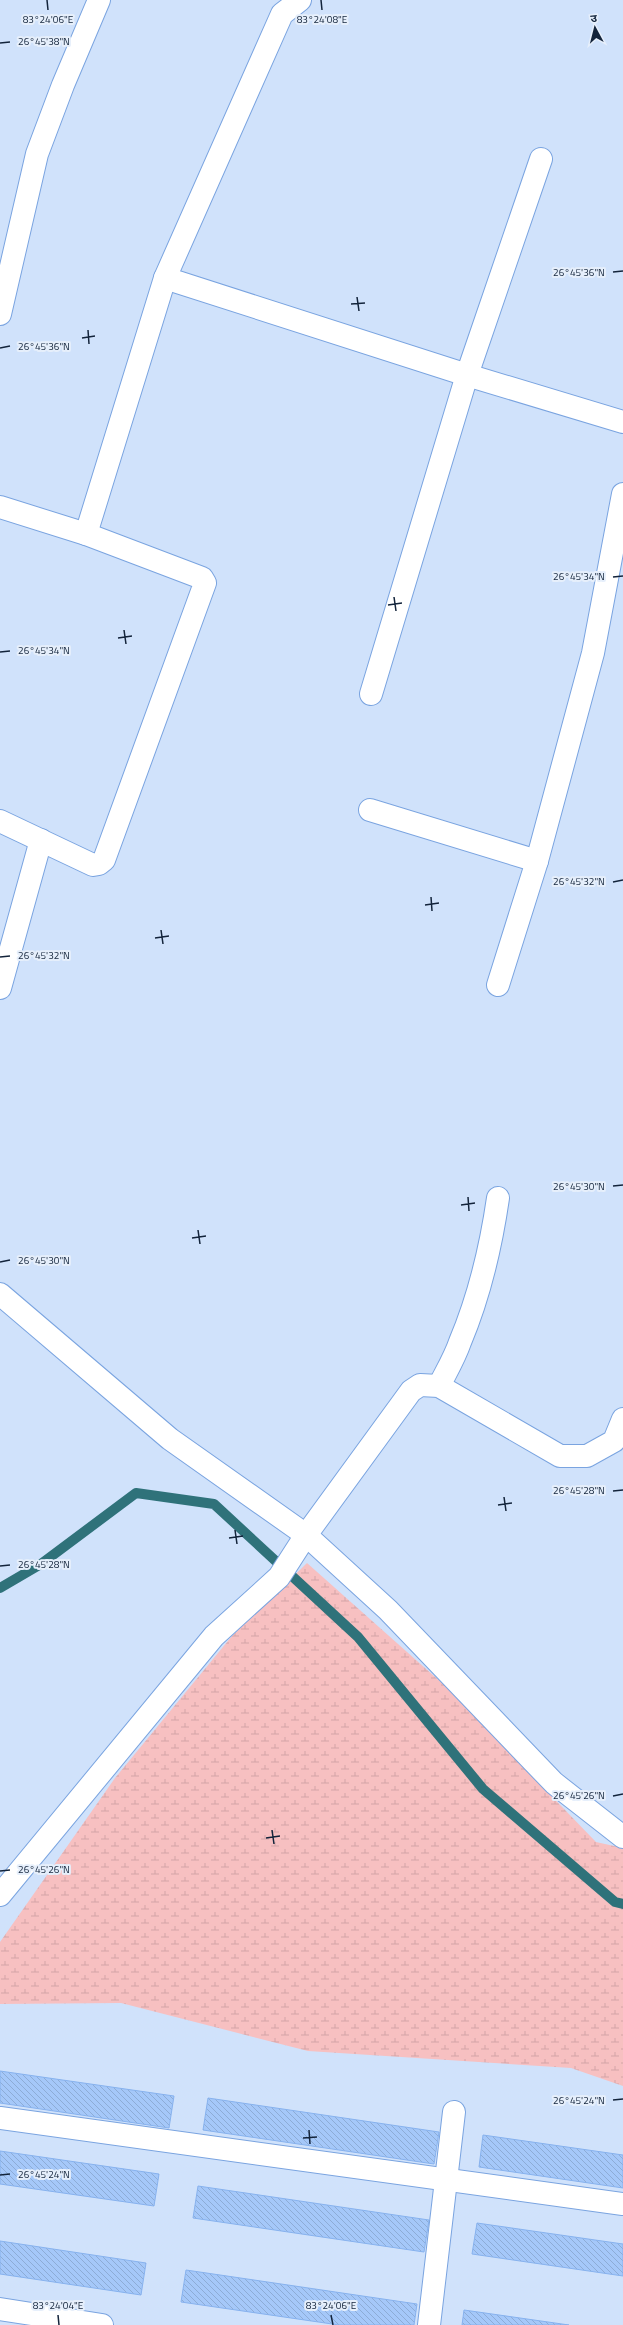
<svg xmlns="http://www.w3.org/2000/svg" width="623" height="2325" viewBox="0 0 623 2325" font-family="'Titillium Web','Noto Sans Devanagari',sans-serif">
<style>
.wetland{fill:url(#wetland-marsh)}
.lines{fill:none;stroke-linecap:round;stroke-linejoin:round}
.stream{stroke:#2f727a;stroke-width:10}
.building{fill:url(#building-back-hatch);stroke:#87b2ee}
.minor-casing{stroke:#7aa4e0;stroke-width:24}
.minor{stroke:#fff;stroke-width:22}
.ticks{fill:none;stroke:#13243b;stroke-width:1.5}
.ticks-label{font-size:10px;text-anchor:middle;fill:#13243b;stroke:#e6effb;stroke-width:4;stroke-linejoin:round;paint-order:stroke}
</style>
<defs>
<pattern id="wetland-marsh" width="20" height="14" patternUnits="userSpaceOnUse"><rect width="20" height="14" fill="#f7c0c1"/><path d="M1 5h8M5 5V1M11 12h8M15 12V8" fill="none" stroke="#d3a5a7"/></pattern>
<pattern id="building-back-hatch" width="6" height="6" patternUnits="userSpaceOnUse"><rect width="6" height="6" fill="#a5c8f9"/><path d="M-1 5l2 2M0 0l6 6M5-1l2 2" fill="none" stroke="#8dacd6"/></pattern>
</defs>
<rect width="100%" height="100%" fill="#d0e2fb"/>
<path class="wetland" d="M307,1563L443,1684L596,1842L623,1848V2086L571,2068L308,2051L121,2003L0,2004V1942L115,1778L232,1636Z"/>
<g class="lines">
<path class="stream" d="M0,1588L41,1564L136,1493L214,1504L358,1637L483,1789L615,1902L623,1904"/>
</g>
<g class="building">
<path d="M0,2071L174,2096L169,2128L0,2103Z"/>
<path d="M208,2098L439,2132L434,2164L203,2130Z"/>
<path d="M483,2135L623,2155V2188L479,2167Z"/>
<path d="M0,2151L159,2174L154,2206L0,2184Z"/>
<path d="M198,2186L429,2220L424,2252L193,2218Z"/>
<path d="M477,2223L623,2244V2276L472,2254Z"/>
<path d="M0,2241L146,2263L141,2295L0,2274Z"/>
<path d="M186,2270L417,2304L414,2325H339L181,2302Z"/>
<path d="M464,2310L569,2325H462Z"/>
</g>
<g class="lines">
<defs>
<g id="minor">
<path d="M165,278L467,375L623,422"/>
<path d="M0,314L37,154L63,85L99,0"/>
<path d="M0,507L86,534L202,578L205,583L104,860L99,864L93,865L0,821"/>
<path d="M86,534L165,278L282,14L300,0"/>
<path d="M371,694L467,375L541,159"/>
<path d="M370,810L537,861"/>
<path d="M498,985L537,861L593,653L623,494"/>
<path d="M0,988L41,840"/>
<path d="M0,1294L170,1439L306,1535L388,1610L554,1783L623,1837"/>
<path d="M439,1386C446,1372 455,1357 460,1342C479,1297 491,1246 498,1198"/>
<path d="M0,1895L214,1636L279,1577L306,1535L411,1391L420,1385L439,1386L560,1456H587L614,1441L623,1419"/>
<path d="M0,2118L623,2204"/>
<path d="M0,2309L102,2325"/>
<path d="M429,2325L454,2112"/>
</g>
</defs>
<use href="#minor" class="minor-casing"/>
<use href="#minor" class="minor"/>
</g>
<path class="ticks" d="M47,0L48,10M321,0L322,10M0,43L10,42M613,272L623,271M357,297L359,311M351,304L365,303M88,330L89,344M82,338L95,336M0,348L10,346M613,577L623,576M394,597L396,611M388,605L402,603M124,630L126,644M118,638L132,636M0,652L10,651M613,882L623,880M431,897L432,911M425,905L439,903M161,930L163,944M155,938L169,936M0,957L10,956M613,1186L623,1185M468,1197L469,1211M461,1205L475,1203M198,1230L200,1244M192,1238L206,1236M0,1262L10,1260M613,1491L623,1490M504,1497L506,1511M498,1505L512,1503M235,1530L237,1544M229,1538L243,1536M0,1566L10,1565M613,1796L623,1794M272,1830L274,1844M266,1838L280,1836M0,1871L10,1870M613,2100L623,2099M309,2130L310,2144M303,2138L317,2137M0,2175L10,2174M58,2315L59,2325M331,2315L333,2325"/>
<g class="ticks-label">
<text x="48" y="23">83°24'06"E</text>
<text x="322" y="23">83°24'08"E</text>
<text x="44" y="45">26°45'38"N</text>
<text x="579" y="276">26°45'36"N</text>
<text x="44" y="350">26°45'36"N</text>
<text x="579" y="580">26°45'34"N</text>
<text x="44" y="654">26°45'34"N</text>
<text x="579" y="885">26°45'32"N</text>
<text x="44" y="959">26°45'32"N</text>
<text x="579" y="1190">26°45'30"N</text>
<text x="44" y="1264">26°45'30"N</text>
<text x="579" y="1494">26°45'28"N</text>
<text x="44" y="1568">26°45'28"N</text>
<text x="579" y="1799">26°45'26"N</text>
<text x="44" y="1873">26°45'26"N</text>
<text x="579" y="2104">26°45'24"N</text>
<text x="44" y="2178">26°45'24"N</text>
<text x="58" y="2309">83°24'04"E</text>
<text x="331" y="2309">83°24'06"E</text>
</g>
<g transform="translate(595 28) rotate(353)" stroke="#e6effb" stroke-width="3" paint-order="stroke">
<path d="M0-3L7 15L0 10L-7 15Z" fill="#13243b"/>
<text y="-6" font-size="11" font-weight="bold" text-anchor="middle" fill="#13243b">उ</text>
</g>
</svg>
